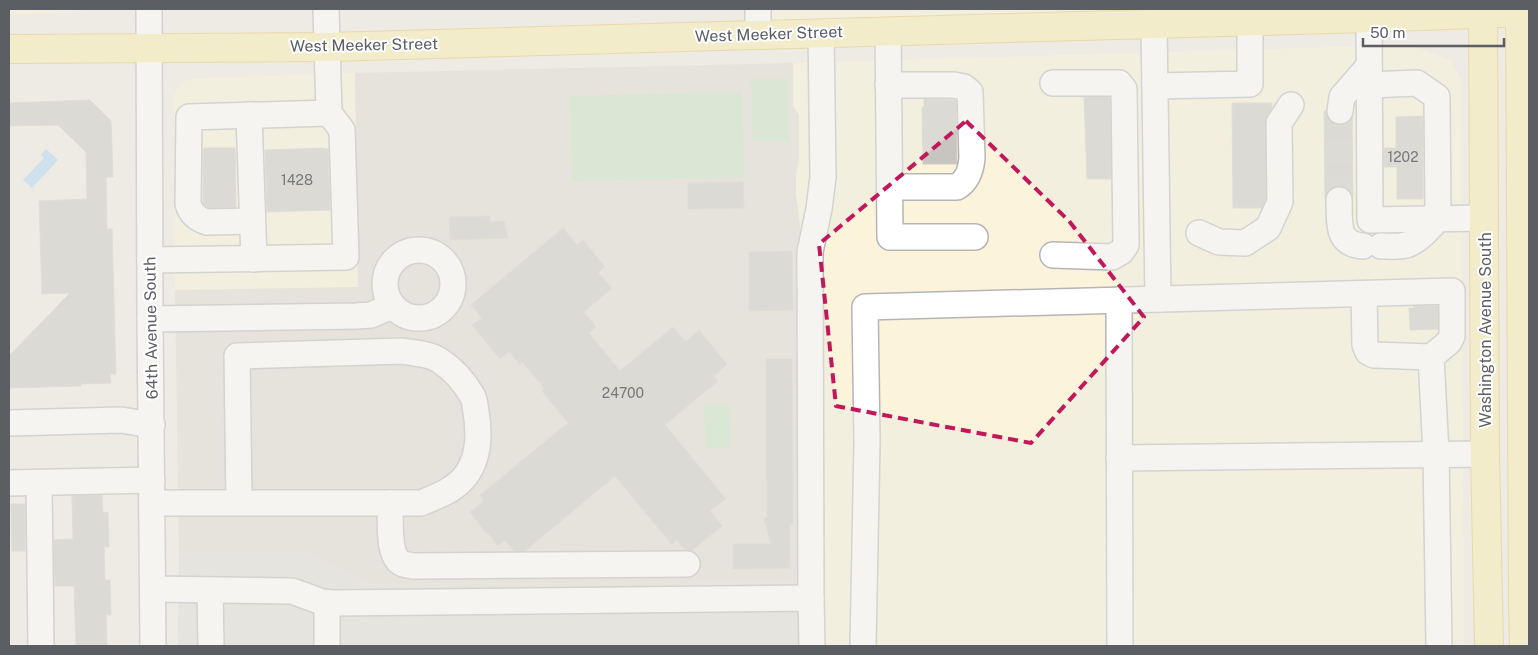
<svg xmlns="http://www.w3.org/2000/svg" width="1538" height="655" viewBox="0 0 1538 655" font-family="'Public Sans',sans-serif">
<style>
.commercial{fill:#fbf3da}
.industrial{fill:#dedcd7}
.education{fill:#dcdad1}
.green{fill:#c1e2c2}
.water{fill:#a8d4f8}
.building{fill:#c8c5c0;stroke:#d1ccc2}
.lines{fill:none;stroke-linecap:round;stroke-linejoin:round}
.minor-tunnel{stroke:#c8c8c3;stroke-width:25;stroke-dasharray:25 12;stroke-linecap:butt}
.minor-casing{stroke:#b4b5b9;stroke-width:28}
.major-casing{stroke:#e5c264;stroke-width:30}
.minor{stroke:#fff;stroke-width:25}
.major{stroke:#f8edad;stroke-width:28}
.marked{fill:none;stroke:#c2185b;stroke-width:4;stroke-dasharray:10 6;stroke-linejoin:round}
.labels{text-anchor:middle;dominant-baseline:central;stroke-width:4;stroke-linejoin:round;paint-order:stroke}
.number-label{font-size:14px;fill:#76787a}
.street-label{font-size:16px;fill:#5b5e62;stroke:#fff}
</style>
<rect width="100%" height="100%" fill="#edebe3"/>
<g class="commercial">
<path d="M9,9H194L89,10L9,15Z"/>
<path d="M758,9H1483L758,35Z"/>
<path d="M1410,45L1452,61L1461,80L1464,646H824V584L798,582L800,225L796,193V174L799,160V115L793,106V63Z"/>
<path d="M355,73L359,287L175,290L174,96L178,87L184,82L190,79Z"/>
</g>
<path class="industrial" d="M304,553L367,584L824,582V646H178L179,554Z"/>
<path class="education" d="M793,63V106L799,115V160L796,174V193L800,225L798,582L367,584L304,553L179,554L175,290L358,287L355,73Z"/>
<g class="green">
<path d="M751,79H787L789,141H753Z"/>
<path d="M742,92L744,177L572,181L570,96Z"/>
<path d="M729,404L731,447L706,448L704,405Z"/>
</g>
<path class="water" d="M46,149L58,160L32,188L23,180L44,158L41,155Z"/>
<g class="building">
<path d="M1084,97H1110L1111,179H1087Z"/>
<path d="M924,99L956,100L957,164H923L922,107H924Z"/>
<path d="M90,100L111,121L113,177H106L107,229H112L116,374H110L111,383L81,384V386L9,388V356L70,293L42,294L39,201L87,199L86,152L58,125L9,126V103Z"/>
<path d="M1232,103H1272V108L1267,115L1265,123L1266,199L1262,208H1233Z"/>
<path d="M1324,111H1326L1327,117L1331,122L1338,125L1346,124L1352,118L1353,197L1351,192L1346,188L1338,186L1331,188L1327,193L1325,199Z"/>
<path d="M1423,116V199H1397V167H1384V148H1396V117Z"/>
<path d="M205,148H235L236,207L209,208L203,203V149Z"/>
<path d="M321,148L328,149L330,210L267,212L265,150Z"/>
<path d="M743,182L744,208L688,209V183Z"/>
<path d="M490,216V222L504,221L508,238L450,240L449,217Z"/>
<path d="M563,228L577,245L583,240L605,267L598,272L612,288L584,312L596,327L589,333L620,371L673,327L686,342L699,330L727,364L714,376L718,381L665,425L726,499L710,511L722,526L691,551L685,550L677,540L672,545L615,476L525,551H514L505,540L498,546L487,532L486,533L470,512L484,501L480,495L568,423L542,391L545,389L522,362L520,365L509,351L500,359L472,325L482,318L471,305Z"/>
<path d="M792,251L793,310L749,311V252Z"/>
<path d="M1414,306H1438V329L1410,330L1409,308H1414Z"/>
<path d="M766,359H792L793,524H790V568L733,569V544H771L764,518H767Z"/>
<path d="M102,495L103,513L108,512L109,547H104L105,580H110L111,615H106L107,646H76L74,586H55L54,540L73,539L72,496Z"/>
<path d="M11,504H25V551H12Z"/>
</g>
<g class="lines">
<path class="minor-tunnel" d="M1339,200L1340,111"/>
<defs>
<g id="minor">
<path d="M149,9L150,319L153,646"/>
<path d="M758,9V35"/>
<path d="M1369,18L1370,220L1485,218"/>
<path d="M1154,24L1158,299"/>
<path d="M888,31L890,237H975"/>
<path d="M888,85H954L964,87L970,92L972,158C971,170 968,180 957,187H890"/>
<path d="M1369,85L1417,83L1437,97L1438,219C1429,228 1418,242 1406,245C1399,247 1389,246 1381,246"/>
<path d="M1155,86L1250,84V21"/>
<path d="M1340,111L1342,97L1369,66"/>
<path d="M249,115L254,259"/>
<path d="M1339,200C1340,221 1335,244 1363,246"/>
<path d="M252,221L207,222C197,219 191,214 188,204L189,117L329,113L326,9"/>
<path d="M1199,233L1219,242L1245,243L1268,228L1280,202L1279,123L1291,105"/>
<circle cx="419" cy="284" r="34"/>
<path d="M1053,255L1112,257L1121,252L1126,245L1124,89L1119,83H1053"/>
<path d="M150,260L346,257L342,130L329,113"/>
<path d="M1364,294L1365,345L1368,352L1374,355L1431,357L1436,453L1439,646"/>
<path d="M1119,300L1120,646"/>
<path d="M150,319L356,316L371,315L392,306"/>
<path d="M9,423L121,420L152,425"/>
<path d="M1119,458L1485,454"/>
<path d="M9,483L152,480"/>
<path d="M39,483L41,646"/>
<path d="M152,503H421C435,497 450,492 461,481C479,463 480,436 476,412C475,407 475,401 473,397C465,383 453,369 439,360C430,354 414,353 402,351L237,356L239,503"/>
<path d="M390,503C391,518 387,554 401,563C404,565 409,565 413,566L687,564"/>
<path d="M153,589L292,591L322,602L334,603L811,598L812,646"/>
<path d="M210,591L211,646"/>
<path d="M811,598L810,252L819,209L823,177L821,33"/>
<path d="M327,603V646"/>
<path d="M863,646L867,442L865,307L1452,291V336L1449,342L1431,357"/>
</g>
<g id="major">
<path d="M1483,9L1485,454L1489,646"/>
<path d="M1520,9L1523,605L1524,646"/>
<path d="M9,49L328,47L1369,18L1529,12"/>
</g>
</defs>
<use href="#minor" class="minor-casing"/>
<use href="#major" class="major-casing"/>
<use href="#minor" class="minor"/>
<use href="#major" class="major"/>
</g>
<path d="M0 0H1538V655H0ZM966,121L1069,221L1144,317L1031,443L836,406L819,244Z" fill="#edebe3" fill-opacity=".55" fill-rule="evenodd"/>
<path class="marked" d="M966,121L1069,221L1144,317L1031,443L836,406L819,244Z"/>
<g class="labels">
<g class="number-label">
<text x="1403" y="157">1202</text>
<text x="297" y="180">1428</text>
<text x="623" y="393">24700</text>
</g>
<g class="street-label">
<text transform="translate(769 34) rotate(-2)">West Meeker Street</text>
<text transform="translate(364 45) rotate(-1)">West Meeker Street</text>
<text transform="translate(151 328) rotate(-91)">64th Avenue South</text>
<text transform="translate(1485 330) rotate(-90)">Washington Avenue South</text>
</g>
</g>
<rect width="1538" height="655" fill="none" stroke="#5b5e62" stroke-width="20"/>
<path d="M1363 38v8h141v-8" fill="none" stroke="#5b5e62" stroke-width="2.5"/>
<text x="1370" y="38" font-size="15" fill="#5b5e62" stroke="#ffffff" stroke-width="4" paint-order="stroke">50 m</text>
</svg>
